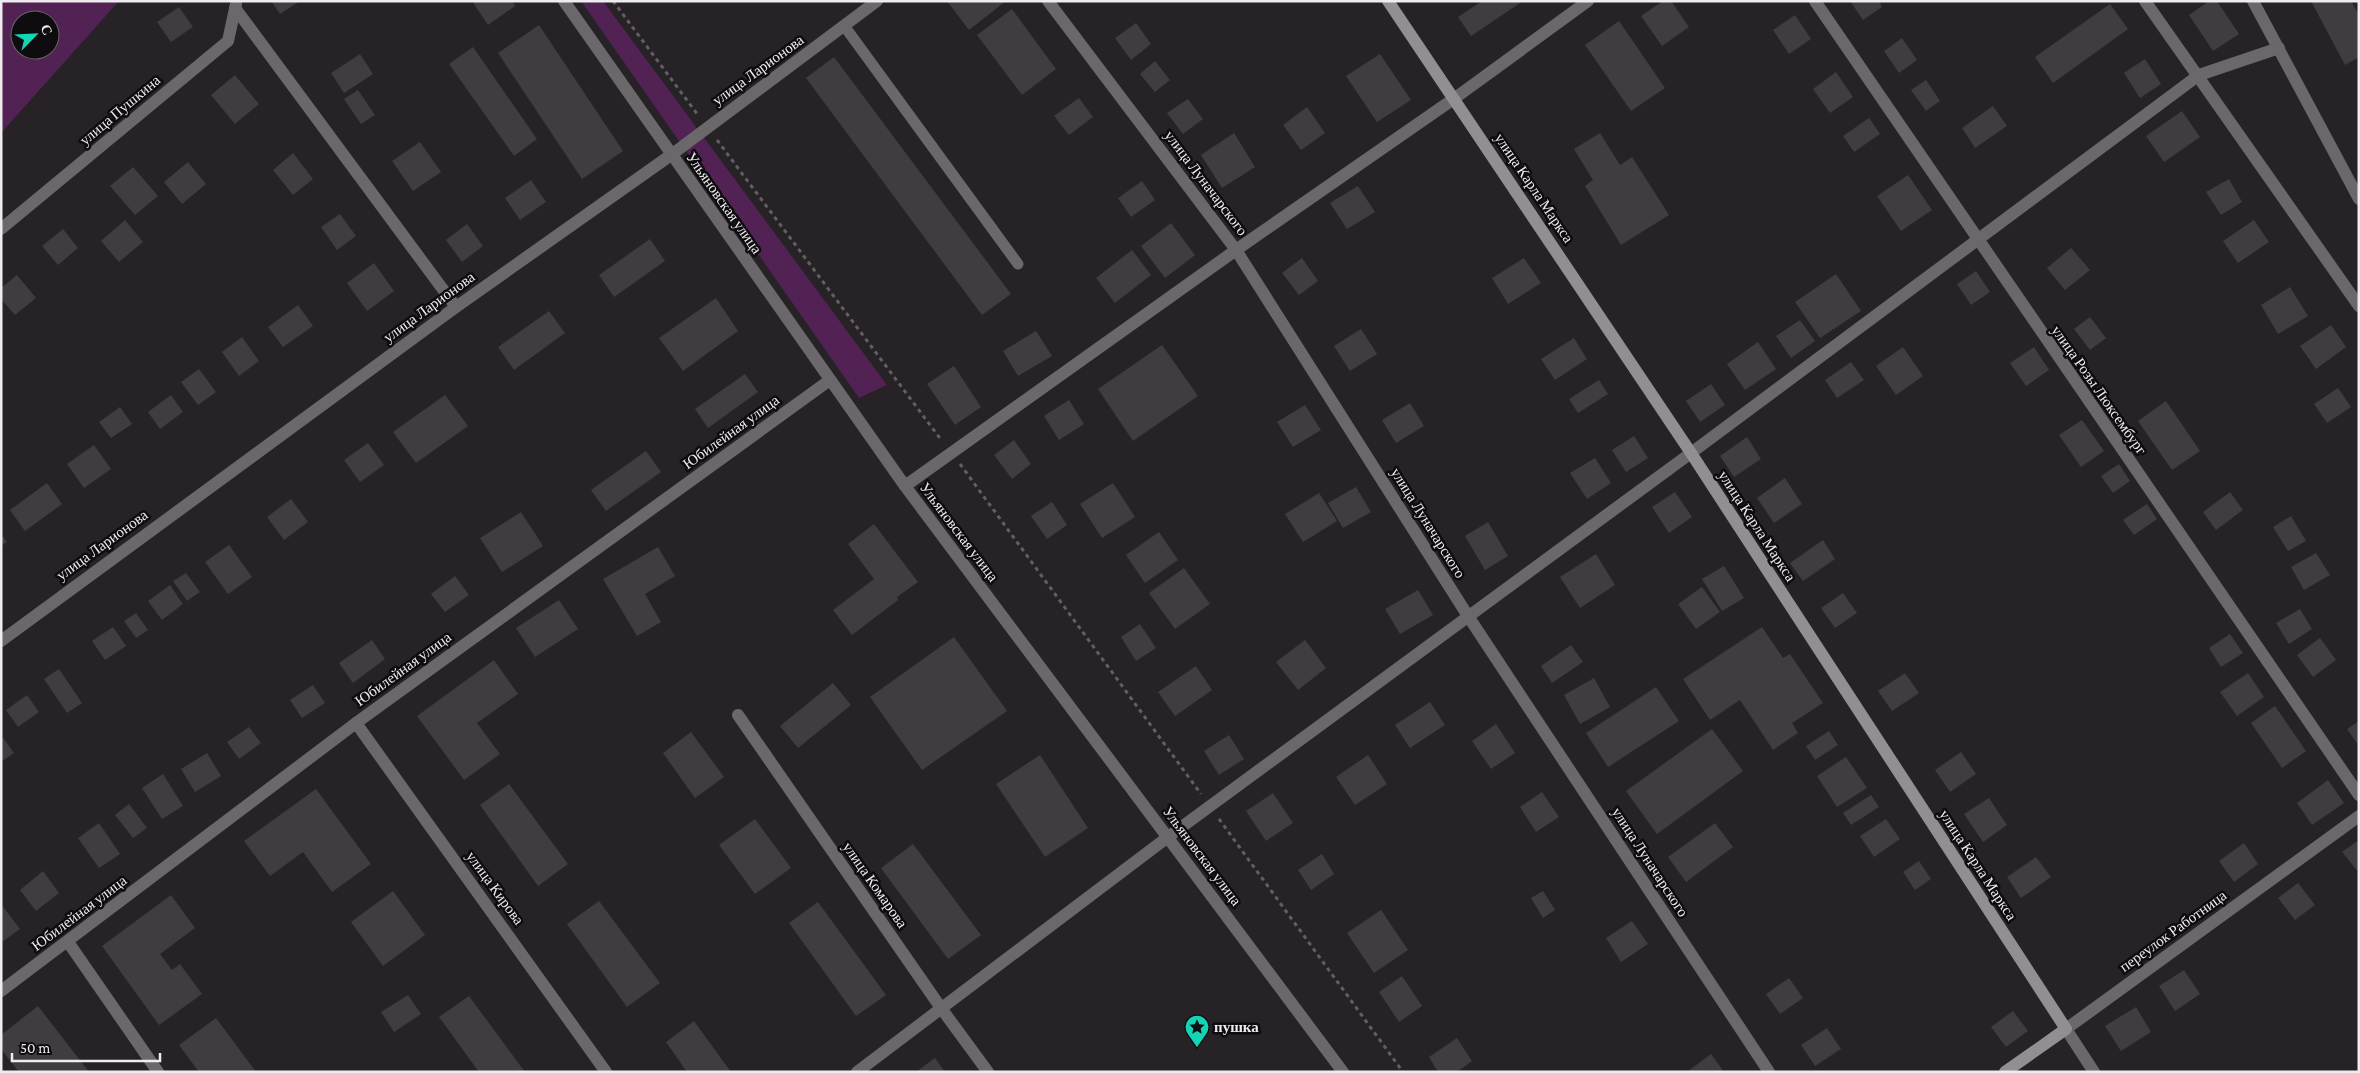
<svg xmlns="http://www.w3.org/2000/svg" width="2360" height="1073" viewBox="0 0 2360 1073" font-family="'Crimson Pro',serif">
<style>
.green{fill:#512253;fill-rule:evenodd}
.building{fill:#413c41}
.lines{fill:none;stroke-linecap:round;stroke-linejoin:round}
.path{stroke:#625f62;stroke-width:3;stroke-dasharray:4 4;stroke-linecap:butt}
.service{stroke:#6a686a;stroke-width:11}
.minor{stroke:#6a686a;stroke-width:12}
.tertiary{stroke:#6a686a;stroke-width:12}
.secondary{stroke:#928f92;stroke-width:12}
.labels{text-anchor:middle;dominant-baseline:central;stroke-width:5;stroke-linejoin:round;paint-order:stroke}
.street-label{font-size:15px;fill:#eeecee;stroke:#0e0c0e}
.poi-label{font-size:15px;font-weight:bold;fill:#eeecee;stroke:#0e0c0e;text-anchor:start}
</style>
<rect width="100%" height="100%" fill="#262226"/>
<g class="green">
<path d="M1,1H119L1,133ZM20,20H50V50H20Z"/>
<path d="M581,1H603L887,385L859,398Z"/>
</g>
<g class="building">
<path d="M271,1H300L280,14Z"/>
<path d="M472,1H512L515,6L488,25Z"/>
<path d="M947,1H1006L969,30Z"/>
<path d="M1482,1H1523L1471,36L1458,17Z"/>
<path d="M1663,1H1671L1689,27L1662,46L1641,16Z"/>
<path d="M1850,1H1879L1882,7L1863,20Z"/>
<path d="M2209,1H2217L2239,34L2213,51L2189,15Z"/>
<path d="M2311,1H2351L2359,15V57L2345,65Z"/>
<path d="M2110,4L2128,29L2053,83L2035,57Z"/>
<path d="M179,7L193,27L171,42L157,22Z"/>
<path d="M1012,9L1056,69L1022,95L977,35Z"/>
<path d="M1795,15L1811,39L1789,54L1773,30Z"/>
<path d="M1619,21L1665,88L1631,111L1585,45Z"/>
<path d="M1136,23L1151,44L1131,60L1115,38Z"/>
<path d="M539,25L623,151L582,179L498,53Z"/>
<path d="M1902,38L1917,60L1899,73L1884,51Z"/>
<path d="M473,47L537,139L514,156L449,64Z"/>
<path d="M360,54L373,74L344,93L331,73Z"/>
<path d="M1380,54L1411,100L1377,122L1346,76Z"/>
<path d="M834,57L1011,294L982,315L806,78Z"/>
<path d="M2145,59L2161,84L2140,98L2124,73Z"/>
<path d="M1155,61L1170,80L1155,92L1140,74Z"/>
<path d="M1836,72L1853,97L1830,113L1813,89Z"/>
<path d="M235,75L259,104L235,124L211,95Z"/>
<path d="M1926,80L1940,101L1926,111L1911,90Z"/>
<path d="M358,90L375,115L361,124L344,99Z"/>
<path d="M1079,98L1093,117L1069,135L1054,116Z"/>
<path d="M1188,99L1203,119L1183,134L1167,113Z"/>
<path d="M1993,106L2007,126L1975,148L1962,128Z"/>
<path d="M1307,107L1325,133L1301,150L1283,125Z"/>
<path d="M2182,111L2200,137L2164,162L2146,136Z"/>
<path d="M1869,118L1880,134L1854,152L1843,136Z"/>
<path d="M1234,133L1255,167L1222,188L1201,155Z"/>
<path d="M1600,133L1620,165L1632,157L1669,215L1621,245L1585,186L1593,180L1574,149Z"/>
<path d="M420,142L441,172L413,191L392,161Z"/>
<path d="M293,153L313,179L293,195L273,170Z"/>
<path d="M188,162L206,184L182,204L164,182Z"/>
<path d="M133,167L158,196L135,215L110,186Z"/>
<path d="M1908,175L1932,210L1901,231L1877,196Z"/>
<path d="M2229,179L2242,202L2221,215L2206,192Z"/>
<path d="M531,180L546,202L520,220L505,198Z"/>
<path d="M1142,181L1155,200L1131,217L1118,198Z"/>
<path d="M1358,186L1375,212L1347,229L1330,203Z"/>
<path d="M340,214L356,236L337,250L321,227Z"/>
<path d="M125,220L143,242L119,262L101,241Z"/>
<path d="M2254,220L2269,242L2238,263L2223,241Z"/>
<path d="M1171,223L1195,255L1165,278L1141,246Z"/>
<path d="M467,224L483,246L462,262L446,240Z"/>
<path d="M63,229L78,248L58,265L42,246Z"/>
<path d="M650,239L665,261L614,297L599,275Z"/>
<path d="M2071,248L2090,270L2065,290L2047,268Z"/>
<path d="M1132,250L1151,275L1115,303L1096,278Z"/>
<path d="M1302,258L1318,281L1299,295L1282,273Z"/>
<path d="M1524,258L1541,283L1508,304L1492,278Z"/>
<path d="M374,263L394,291L367,311L347,283Z"/>
<path d="M1976,271L1990,292L1971,305L1957,284Z"/>
<path d="M1836,274L1861,311L1820,338L1795,302Z"/>
<path d="M17,275L36,298L15,315L1,299V288Z"/>
<path d="M2290,287L2308,316L2278,334L2261,305Z"/>
<path d="M716,298L738,331L683,371L659,338Z"/>
<path d="M298,305L313,326L283,347L268,327Z"/>
<path d="M549,311L565,333L514,370L498,347Z"/>
<path d="M2090,317L2106,338L2090,350L2074,329Z"/>
<path d="M1800,320L1815,341L1791,358L1776,336Z"/>
<path d="M2331,325L2346,347L2316,369L2300,346Z"/>
<path d="M1361,329L1377,354L1350,371L1334,346Z"/>
<path d="M1036,331L1052,356L1018,376L1003,351Z"/>
<path d="M242,337L259,361L239,376L222,352Z"/>
<path d="M1574,338L1587,359L1555,380L1541,359Z"/>
<path d="M1758,342L1776,369L1745,390L1727,364Z"/>
<path d="M1162,345L1198,396L1133,441L1098,389Z"/>
<path d="M1903,347L1923,376L1896,395L1876,366Z"/>
<path d="M2034,347L2049,370L2026,386L2010,363Z"/>
<path d="M1851,362L1864,380L1837,398L1825,380Z"/>
<path d="M954,366L981,407L955,425L927,384Z"/>
<path d="M199,369L216,392L198,405L181,382Z"/>
<path d="M745,374L758,392L708,428L695,409Z"/>
<path d="M1599,380L1608,394L1578,413L1569,399Z"/>
<path d="M1711,384L1725,405L1700,422L1686,401Z"/>
<path d="M2338,388L2351,407L2327,423L2314,404Z"/>
<path d="M171,395L183,412L160,429L148,412Z"/>
<path d="M445,395L468,426L416,463L393,432Z"/>
<path d="M1069,400L1084,424L1059,440L1044,416Z"/>
<path d="M2166,401L2200,451L2172,470L2138,421Z"/>
<path d="M1410,403L1424,426L1396,443L1382,420Z"/>
<path d="M1305,405L1321,430L1293,447L1277,422Z"/>
<path d="M120,407L132,424L111,438L99,422Z"/>
<path d="M2082,420L2104,451L2081,467L2059,435Z"/>
<path d="M1634,436L1648,458L1626,472L1612,450Z"/>
<path d="M1747,437L1761,459L1734,477L1720,456Z"/>
<path d="M1014,440L1031,464L1012,479L994,455Z"/>
<path d="M368,443L384,465L360,482L344,460Z"/>
<path d="M94,445L111,469L84,488L67,464Z"/>
<path d="M646,451L661,472L606,511L591,490Z"/>
<path d="M1595,458L1611,483L1587,499L1570,473Z"/>
<path d="M2119,464L2130,481L2113,493L2101,476Z"/>
<path d="M1785,478L1802,504L1774,523L1757,498Z"/>
<path d="M47,483L62,504L25,531L10,510Z"/>
<path d="M1113,483L1135,517L1102,538L1080,504Z"/>
<path d="M1356,487L1371,512L1343,528L1328,503Z"/>
<path d="M1675,492L1692,517L1669,533L1652,507Z"/>
<path d="M2230,492L2243,510L2216,530L2203,512Z"/>
<path d="M1319,493L1337,521L1303,542L1285,514Z"/>
<path d="M291,499L308,522L284,540L267,517Z"/>
<path d="M1052,502L1067,525L1047,539L1031,516Z"/>
<path d="M2147,504L2157,519L2134,535L2123,520Z"/>
<path d="M521,512L543,546L502,572L480,538Z"/>
<path d="M2291,516L2306,541L2288,551L2273,527Z"/>
<path d="M1488,522L1508,556L1485,570L1465,536Z"/>
<path d="M874,524L918,582L897,597L898,600L852,635L833,610L874,579L848,544Z"/>
<path d="M1159,532L1178,560L1145,583L1126,555Z"/>
<path d="M1,534L7,542L1,546Z"/>
<path d="M1823,540L1835,559L1803,581L1790,563Z"/>
<path d="M229,545L252,577L228,594L205,562Z"/>
<path d="M658,547L675,576L645,594L661,622L637,636L603,579Z"/>
<path d="M2316,553L2330,575L2304,590L2291,567Z"/>
<path d="M1596,554L1615,585L1580,608L1560,577Z"/>
<path d="M1724,566L1744,598L1722,611L1702,579Z"/>
<path d="M1184,568L1210,604L1175,629L1149,593Z"/>
<path d="M186,573L200,592L187,601L173,581Z"/>
<path d="M455,576L469,595L445,612L431,594Z"/>
<path d="M170,585L183,604L162,620L148,601Z"/>
<path d="M1702,587L1720,612L1696,629L1678,604Z"/>
<path d="M1418,590L1433,615L1400,634L1385,609Z"/>
<path d="M1843,593L1857,613L1835,628L1821,608Z"/>
<path d="M559,600L578,629L535,657L516,628Z"/>
<path d="M2300,609L2312,629L2289,644L2276,623Z"/>
<path d="M136,613L148,630L136,638L124,621Z"/>
<path d="M1140,624L1156,648L1136,661L1121,637Z"/>
<path d="M113,627L126,646L105,660L92,641Z"/>
<path d="M1762,627L1783,658L1790,654L1823,703L1792,723L1798,733L1773,750L1740,700L1710,720L1683,679Z"/>
<path d="M2230,634L2243,653L2221,667L2209,648Z"/>
<path d="M954,637L1007,711L922,770L870,697Z"/>
<path d="M2320,638L2336,660L2313,677L2297,655Z"/>
<path d="M372,640L385,659L353,683L339,663Z"/>
<path d="M1305,640L1326,668L1298,690L1276,662Z"/>
<path d="M1571,645L1583,662L1552,683L1541,666Z"/>
<path d="M494,660L518,694L477,723L500,754L464,780L417,716Z"/>
<path d="M1196,666L1212,690L1175,716L1158,692Z"/>
<path d="M59,669L82,703L67,713L44,679Z"/>
<path d="M1905,673L1919,693L1892,711L1878,691Z"/>
<path d="M2248,673L2264,697L2237,716L2220,692Z"/>
<path d="M1594,678L1610,707L1580,724L1564,695Z"/>
<path d="M833,683L851,705L798,748L780,726Z"/>
<path d="M313,685L325,703L302,718L290,700Z"/>
<path d="M1656,687L1679,721L1608,767L1586,733Z"/>
<path d="M27,695L39,712L18,727L6,710Z"/>
<path d="M1430,702L1445,725L1410,748L1395,725Z"/>
<path d="M2275,706L2306,751L2282,768L2251,723Z"/>
<path d="M2359,721V746L2347,729Z"/>
<path d="M1496,724L1515,753L1491,769L1472,741Z"/>
<path d="M249,727L261,743L239,759L227,742Z"/>
<path d="M1712,729L1743,771L1657,834L1626,791Z"/>
<path d="M1829,731L1838,745L1815,760L1806,746Z"/>
<path d="M691,732L724,777L695,798L663,753Z"/>
<path d="M1,735L14,753L1,762Z"/>
<path d="M1229,735L1244,759L1219,775L1204,751Z"/>
<path d="M1961,752L1976,774L1950,792L1935,770Z"/>
<path d="M207,753L221,776L195,792L181,769Z"/>
<path d="M1040,755L1088,828L1045,857L996,784Z"/>
<path d="M1368,755L1387,784L1355,805L1336,777Z"/>
<path d="M1846,757L1867,788L1837,807L1817,776Z"/>
<path d="M163,774L183,806L162,819L142,788Z"/>
<path d="M2328,780L2344,803L2312,825L2297,803Z"/>
<path d="M509,784L568,864L538,886L480,805Z"/>
<path d="M316,789L371,864L332,892L303,852L270,876L244,841Z"/>
<path d="M1542,792L1559,817L1536,832L1520,807Z"/>
<path d="M1273,793L1293,823L1266,841L1246,811Z"/>
<path d="M1871,795L1879,807L1851,825L1843,813Z"/>
<path d="M1989,798L2007,825L1983,842L1964,814Z"/>
<path d="M129,804L147,828L133,838L115,815Z"/>
<path d="M755,819L791,868L755,894L719,845Z"/>
<path d="M1886,819L1900,839L1874,857L1860,836Z"/>
<path d="M99,823L120,854L99,868L78,838Z"/>
<path d="M1715,823L1733,847L1686,882L1668,857Z"/>
<path d="M2359,840V873L2342,852Z"/>
<path d="M2244,843L2258,864L2234,882L2219,861Z"/>
<path d="M913,844L981,935L948,959L881,868Z"/>
<path d="M1322,854L1334,874L1311,890L1298,870Z"/>
<path d="M2036,857L2051,877L2021,898L2007,877Z"/>
<path d="M1919,861L1931,879L1915,890L1903,872Z"/>
<path d="M43,871L59,893L36,911L20,890Z"/>
<path d="M2298,883L2315,905L2295,920L2278,898Z"/>
<path d="M393,891L425,935L383,966L351,922Z"/>
<path d="M1543,891L1555,910L1543,918L1531,898Z"/>
<path d="M171,895L195,928L160,954L172,970L180,964L202,994L159,1025L102,946Z"/>
<path d="M599,901L660,983L627,1007L567,924Z"/>
<path d="M818,902L886,995L856,1016L789,923Z"/>
<path d="M1,904L20,929L2,942L1,940Z"/>
<path d="M1381,910L1408,950L1374,973L1347,933Z"/>
<path d="M1632,921L1648,944L1621,962L1606,938Z"/>
<path d="M2184,970L2200,994L2175,1011L2159,986Z"/>
<path d="M1402,976L1422,1006L1399,1022L1379,992Z"/>
<path d="M1789,978L1803,998L1780,1014L1766,994Z"/>
<path d="M408,995L421,1014L394,1032L381,1012Z"/>
<path d="M469,996L525,1072H479L439,1017Z"/>
<path d="M38,1006L89,1072H19L1,1049V1035Z"/>
<path d="M2136,1007L2151,1032L2121,1051L2105,1026Z"/>
<path d="M2013,1011L2028,1031L2006,1047L1991,1027Z"/>
<path d="M216,1018L256,1072H199L179,1045Z"/>
<path d="M694,1021L731,1072H687L666,1042Z"/>
<path d="M1827,1028L1841,1049L1815,1066L1801,1045Z"/>
<path d="M1457,1038L1472,1061L1457,1072H1438L1429,1057Z"/>
<path d="M1711,1054L1724,1072H1687Z"/>
<path d="M935,1058L945,1072H916Z"/>
</g>
<g class="lines">
<g class="path">
<path d="M613,1L698,115"/>
<path d="M717,140L942,441"/>
<path d="M960,464L1201,794"/>
<path d="M1219,819L1403,1072"/>
</g>
<path class="service" d="M845,27L1018,264"/>
<g class="minor">
<path d="M1815,1L2359,795"/>
<path d="M2145,1L2359,306"/>
<path d="M2253,1L2359,199"/>
<path d="M235,8L456,307"/>
<path d="M1,229L228,41L236,4"/>
<path d="M905,486L1236,250L1455,98L1588,1"/>
<path d="M1,641L456,307L671,155L877,1"/>
<path d="M738,715L941,1008L988,1072"/>
<path d="M356,723L606,1072"/>
<path d="M2066,1029L2359,816"/>
<path d="M857,1072L1168,837L1691,453L2199,75L2279,48"/>
</g>
<g class="tertiary">
<path d="M564,1L905,486L1343,1072"/>
<path d="M1048,1L1236,250L1468,616L1769,1072"/>
<path d="M68,942L158,1072"/>
<path d="M1,991L356,723L830,380"/>
<path d="M2066,1029L2094,1072"/>
</g>
<path class="secondary" d="M1388,1L1691,453L2066,1029L2005,1072"/>
</g>
<defs>
<symbol id="sight-pin" viewBox="-11 -11 22 30"><path d="M0 17L-7.5 6A9.5 9.5 0 1 1 7.5 6Z" fill="#11d5b4" stroke="#0e0c0e"/><path d="M0-6L1.8-2.2L6-1.7L2.9 1.2L3.7 5.4L0 3.3L-3.7 5.4L-2.9 1.2L-6-1.7L-1.8-2.2Z" fill="#111"/></symbol>
</defs>
<g fill-rule="evenodd">
<use href="#sight-pin" x="1183" y="1013" width="28" height="38"/>
</g>
<g class="labels">
<g class="street-label">
<text transform="translate(758 70) rotate(-36)">улица Ларионова</text>
<text transform="translate(120 110) rotate(-40)">улица Пушкина</text>
<text transform="translate(1206 183) rotate(53)">улица Луначарского</text>
<text transform="translate(1534 188) rotate(56)">улица Карла Маркса</text>
<text transform="translate(724 203) rotate(55)">Ульяновская улица</text>
<text transform="translate(429 307) rotate(-36)">улица Ларионова</text>
<text transform="translate(2099 390) rotate(55)">улица Розы Люксембург</text>
<text transform="translate(731 432) rotate(-36)">Юбилейная улица</text>
<text transform="translate(1428 523) rotate(58)">улица Луначарского</text>
<text transform="translate(1757 526) rotate(57)">улица Карла Маркса</text>
<text transform="translate(959 532) rotate(53)">Ульяновская улица</text>
<text transform="translate(102 545) rotate(-36)">улица Ларионова</text>
<text transform="translate(403 669) rotate(-36)">Юбилейная улица</text>
<text transform="translate(1202 856) rotate(53)">Ульяновская улица</text>
<text transform="translate(1650 862) rotate(57)">улица Луначарского</text>
<text transform="translate(1978 865) rotate(57)">улица Карла Маркса</text>
<text transform="translate(875 885) rotate(55)">улица Комарова</text>
<text transform="translate(495 888) rotate(54)">улица Кирова</text>
<text transform="translate(79 913) rotate(-37)">Юбилейная улица</text>
<text transform="translate(2173 931) rotate(-36)">переулок Работница</text>
</g>
<g class="poi-label">
<text x="1214" y="1027">пушка</text>
</g>
</g>
<rect width="2360" height="1073" fill="none" stroke="#eeecee" stroke-width="5"/>
<g transform="translate(35 35) rotate(66)"><circle r="24" fill="#0e0c0e" stroke="#686668"/>
<path d="M0-4L9 19L0 12L-9 19Z" fill="#11d5b4"/>
<text y="-8" font-size="14" font-weight="bold" text-anchor="middle" fill="#eeecee">С</text>
</g>
<path d="M12 1053v8h148v-8" fill="none" stroke="#eeecee" stroke-width="2.5"/>
<text x="20" y="1053" font-size="15" fill="#eeecee" stroke="#0e0c0e" stroke-width="4" paint-order="stroke">50 m</text>
</svg>
